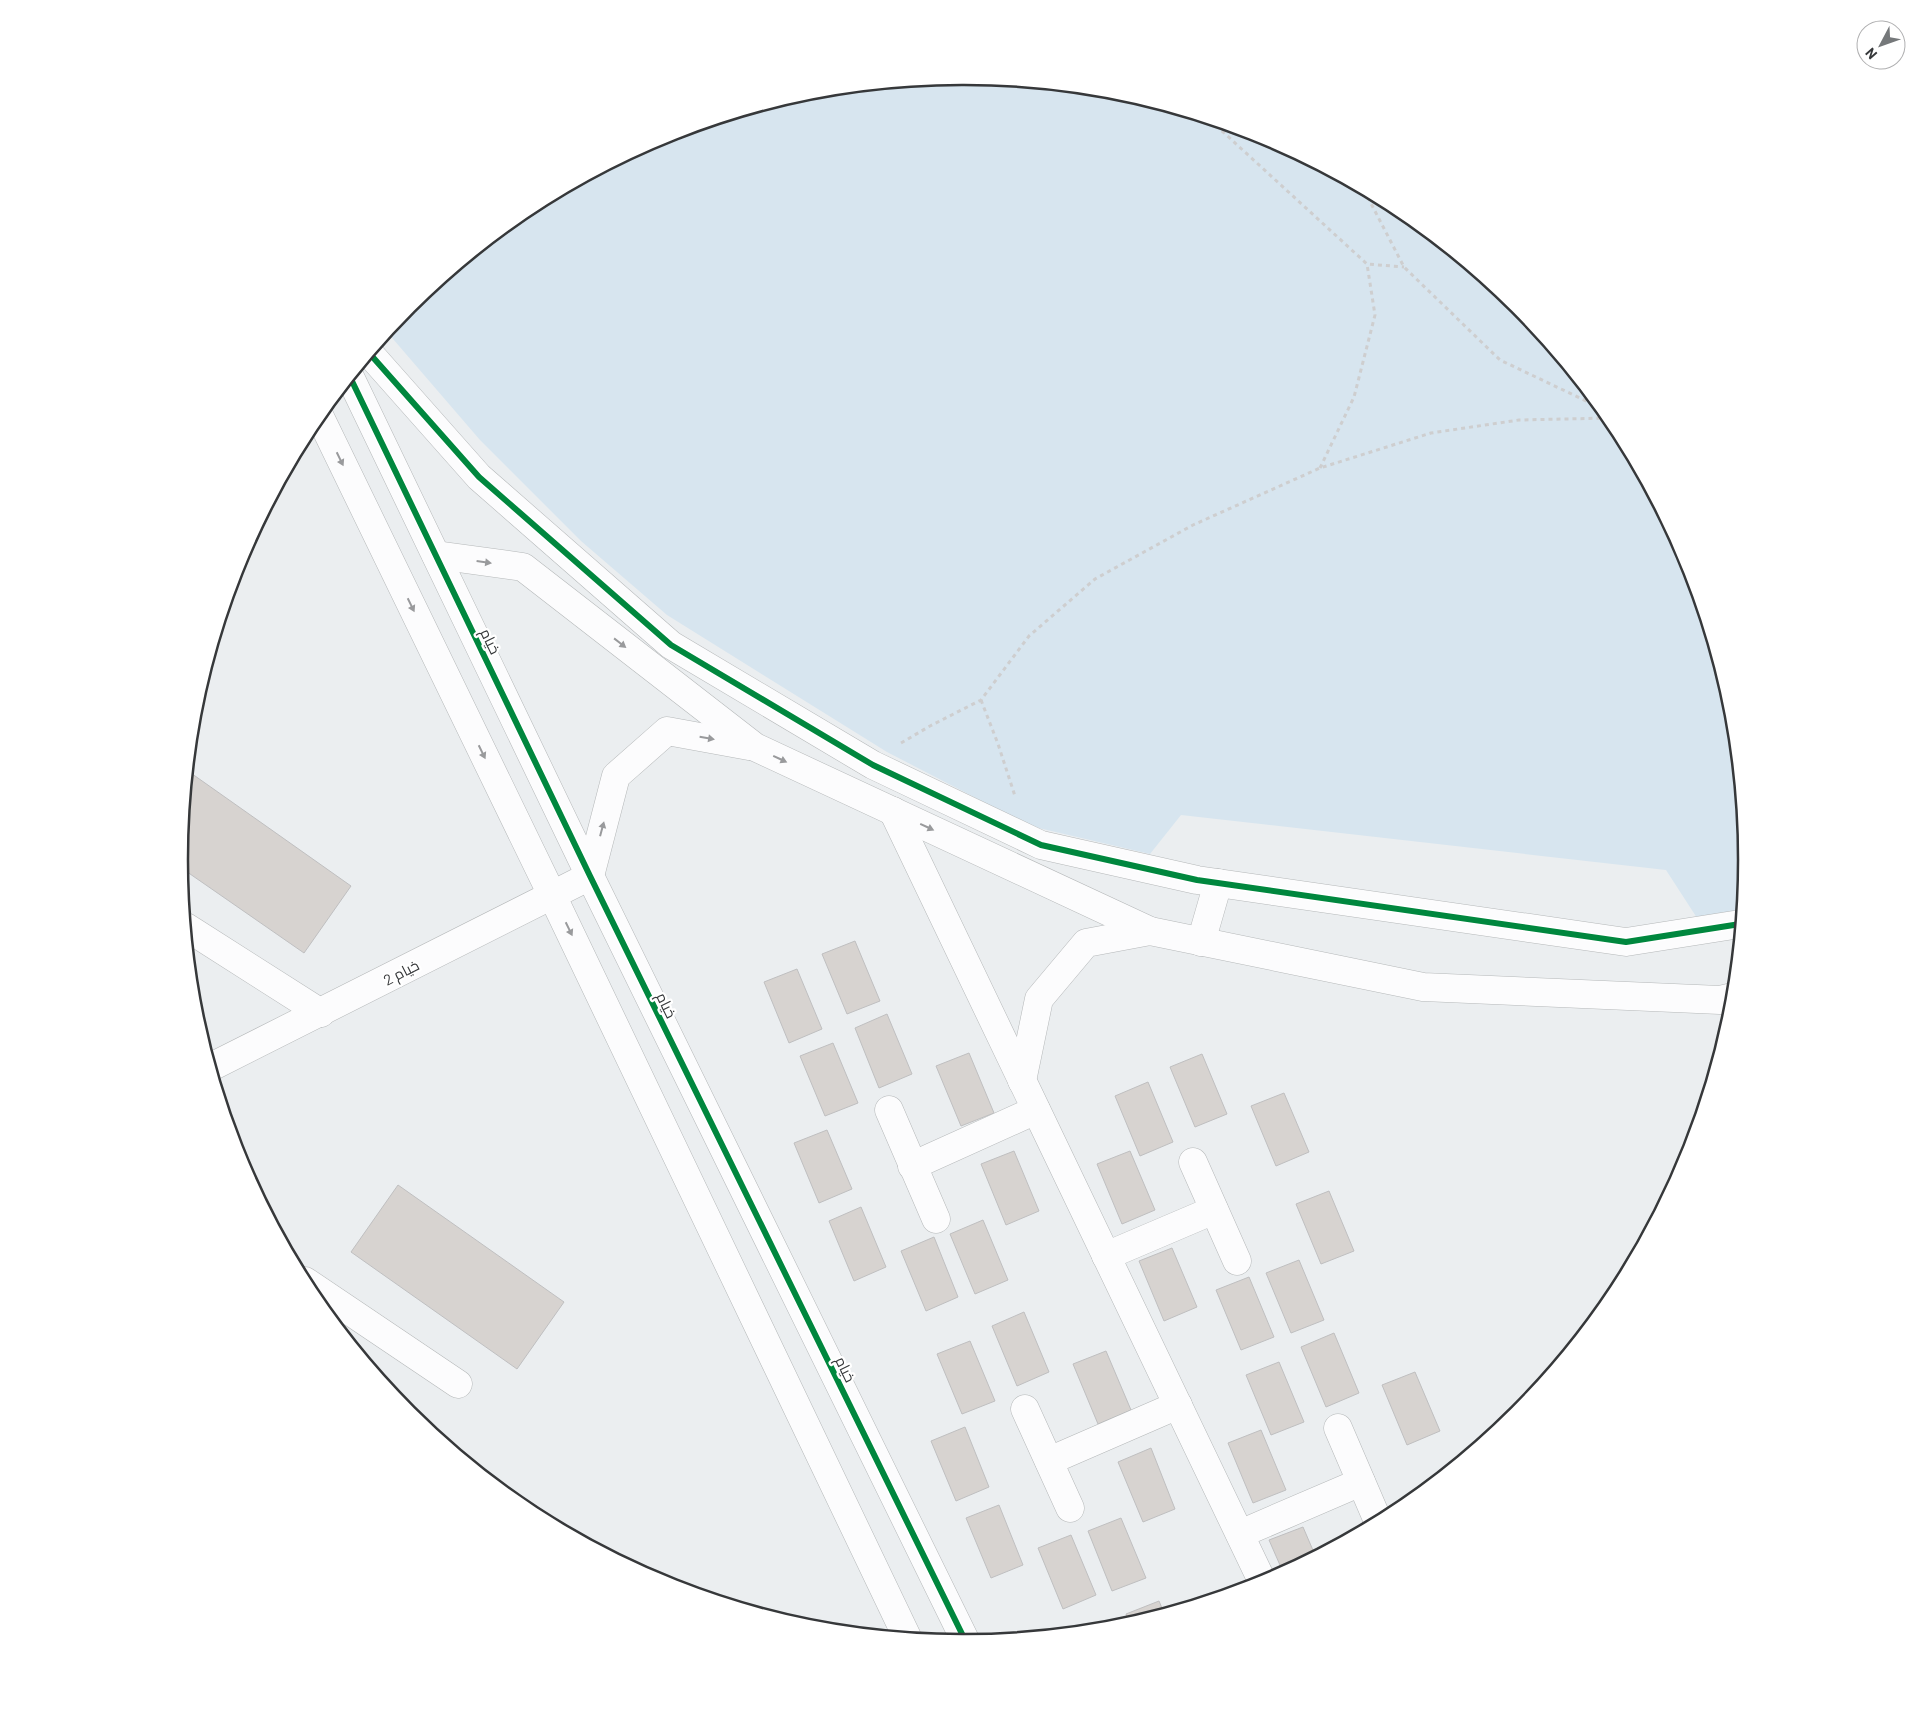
<svg xmlns="http://www.w3.org/2000/svg" width="1926" height="1719" viewBox="0 0 1926 1719" font-family="Barlow,Cairo,sans-serif">
<style>
.green{fill:#d7e5ef}
.building{fill:#d7d3d0;stroke:#bfbfc0}
.lines{fill:none;stroke-linecap:round;stroke-linejoin:round}
.minor-casing{stroke:#b5b8b9;stroke-width:29}
.path{stroke:#cececf;stroke-width:3;stroke-dasharray:4 4;stroke-linecap:butt}
.minor{stroke:#fcfcfd;stroke-width:28}
.cycleway-casing{stroke:#fff;stroke-width:9}
.cycleway{stroke:#00873e;stroke-width:6}
.oneway{fill:#999a9c}
.labels{text-anchor:middle;dominant-baseline:central;stroke-width:4.5;stroke-linejoin:round;paint-order:stroke}
.street-label{font-size:15px;fill:#36383a;stroke:#fff}
.rim{fill:none;stroke:#36383a;stroke-width:2.5}
</style>
<rect width="100%" height="100%" fill="#ebeef0"/>
<path class="green" d="M963,76L1116,91L1263,136L1398,208L1517,306L1614,425L1687,560L1731,707L1746,860L1741,918L1699,921L1666,870L1181,815L1150,854L1030,826L887,752L667,615L581,541L480,440L387,332L409,305L528,208L664,136L810,91Z"/>
<g class="building">
<path d="M188,771L351,886L304,953L180,867Z"/>
<path d="M855,941L880,1001L847,1014L822,954Z"/>
<path d="M797,969L822,1029L789,1043L764,982Z"/>
<path d="M887,1014L912,1074L879,1088L855,1028Z"/>
<path d="M833,1043L858,1103L825,1116L800,1056Z"/>
<path d="M969,1053L994,1113L961,1126L936,1066Z"/>
<path d="M1202,1054L1227,1114L1195,1127L1170,1067Z"/>
<path d="M1148,1082L1173,1142L1140,1156L1115,1096Z"/>
<path d="M1284,1093L1309,1152L1276,1166L1251,1106Z"/>
<path d="M827,1130L852,1189L819,1203L794,1143Z"/>
<path d="M1014,1151L1039,1211L1006,1225L981,1164Z"/>
<path d="M1130,1151L1155,1210L1122,1224L1097,1164Z"/>
<path d="M398,1185L564,1302L517,1369L351,1252Z"/>
<path d="M1329,1191L1354,1251L1321,1264L1296,1204Z"/>
<path d="M861,1207L886,1267L854,1281L829,1221Z"/>
<path d="M983,1220L1008,1280L975,1294L950,1234Z"/>
<path d="M934,1237L958,1297L926,1311L901,1251Z"/>
<path d="M1172,1248L1197,1307L1164,1321L1139,1261Z"/>
<path d="M1299,1260L1324,1320L1291,1333L1266,1273Z"/>
<path d="M1249,1277L1274,1337L1241,1350L1216,1290Z"/>
<path d="M1024,1312L1049,1372L1017,1386L992,1326Z"/>
<path d="M1334,1333L1359,1393L1326,1407L1301,1347Z"/>
<path d="M970,1341L995,1401L962,1414L937,1354Z"/>
<path d="M1106,1351L1131,1410L1098,1424L1073,1364Z"/>
<path d="M1279,1362L1304,1422L1271,1435L1246,1375Z"/>
<path d="M1415,1372L1440,1431L1407,1445L1382,1385Z"/>
<path d="M965,1427L989,1487L956,1501L931,1441Z"/>
<path d="M1261,1430L1286,1490L1253,1503L1228,1443Z"/>
<path d="M1151,1448L1175,1509L1143,1522L1118,1462Z"/>
<path d="M999,1505L1023,1565L991,1578L966,1518Z"/>
<path d="M1121,1518L1146,1578L1112,1591L1088,1531Z"/>
<path d="M1303,1527L1315,1555L1283,1572L1269,1540Z"/>
<path d="M1071,1535L1096,1595L1063,1609L1038,1548Z"/>
<path d="M1159,1601L1164,1613L1129,1624L1126,1614Z"/>
</g>
<g class="lines">
<defs>
<g id="minor">
<path d="M370,354L479,477L671,645L873,765L1041,845L1197,880L1626,942L1740,924"/>
<path d="M350,377L590,876L966,1642"/>
<path d="M319,415L552,895L907,1637"/>
<path d="M436,555L523,567L755,747L1150,931L1423,987L1720,1000L1733,997"/>
<path d="M893,811L1263,1583"/>
<path d="M186,927L321,1013"/>
<path d="M1201,942L1218,883"/>
<path d="M211,1067L590,876L616,776L667,731L749,746"/>
<path d="M1022,1081L1039,999L1086,943L1150,931"/>
<path d="M889,1110L936,1219"/>
<path d="M1193,1162L1237,1261"/>
<path d="M912,1166L1036,1110"/>
<path d="M1106,1256L1214,1210"/>
<path d="M305,1281L458,1384"/>
<path d="M1025,1409L1070,1508"/>
<path d="M1338,1428L1378,1521"/>
<path d="M1049,1461L1178,1405"/>
<path d="M1240,1534L1361,1482"/>
</g>
</defs>
<use href="#minor" class="minor-casing"/>
<g class="path">
<path d="M1210,120L1367,264L1404,267"/>
<path d="M1364,190L1404,267L1500,360L1601,408"/>
<path d="M1320,468L1354,397L1375,315L1367,264"/>
<path d="M981,700L998,744L1015,796"/>
<path d="M901,743L930,726L981,700L1029,636L1095,579L1193,525L1320,468L1431,433L1519,420L1609,418"/>
</g>
<use href="#minor" class="minor"/>
<defs>
<g id="cycleway">
<path d="M370,354L479,477L671,645L873,765L1041,845L1197,880L1626,942L1740,924"/>
<path d="M350,377L590,876L966,1642"/>
</g>
</defs>
<use href="#cycleway" class="cycleway-casing"/>
<use href="#cycleway" class="cycleway"/>
</g>
<defs><path id="oneway-solid" d="M-6-.8H1V-3.2L6.5 0L1 3.2V.8H-6Z" transform="scale(1.25)"/></defs>
<g class="oneway">
<use href="#oneway-solid" transform="translate(340 459) rotate(64)"/>
<use href="#oneway-solid" transform="translate(484 562) rotate(8)"/>
<use href="#oneway-solid" transform="translate(411 605) rotate(64)"/>
<use href="#oneway-solid" transform="translate(620 643) rotate(38)"/>
<use href="#oneway-solid" transform="translate(707 738) rotate(10)"/>
<use href="#oneway-solid" transform="translate(482 752) rotate(64)"/>
<use href="#oneway-solid" transform="translate(780 759) rotate(25)"/>
<use href="#oneway-solid" transform="translate(927 827) rotate(25)"/>
<use href="#oneway-solid" transform="translate(602 829) rotate(-75)"/>
<use href="#oneway-solid" transform="translate(569 929) rotate(64)"/>
</g>
<g class="labels">
<g class="street-label">
<text transform="translate(491 641) rotate(64)">خیام</text>
<text transform="translate(401 972) rotate(-27)">خیام 2</text>
<text transform="translate(667 1005) rotate(64)">خیام</text>
<text transform="translate(846 1369) rotate(64)">خیام</text>
</g>
</g>
<path d="M0 0H1926V1719H0ZM962 85H964A774 774 0 0 1 1738 859V860A774 774 0 0 1 964 1634H962A774 774 0 0 1 188 860V859A774 774 0 0 1 962 85Z" fill="#fff" fill-rule="evenodd"/>
<path class="rim" d="M962 85H964A774 774 0 0 1 1738 859V860A774 774 0 0 1 964 1634H962A774 774 0 0 1 188 860V859A774 774 0 0 1 962 85Z"/>
<g transform="translate(1881 45) rotate(229)"><circle r="24" fill="#ffffff" stroke="#afafb0"/>
<path d="M0-4L9 19L0 12L-9 19Z" fill="#75787a"/>
<text y="-8" font-size="14" font-weight="bold" text-anchor="middle" fill="#36383a">N</text>
</g>
</svg>
